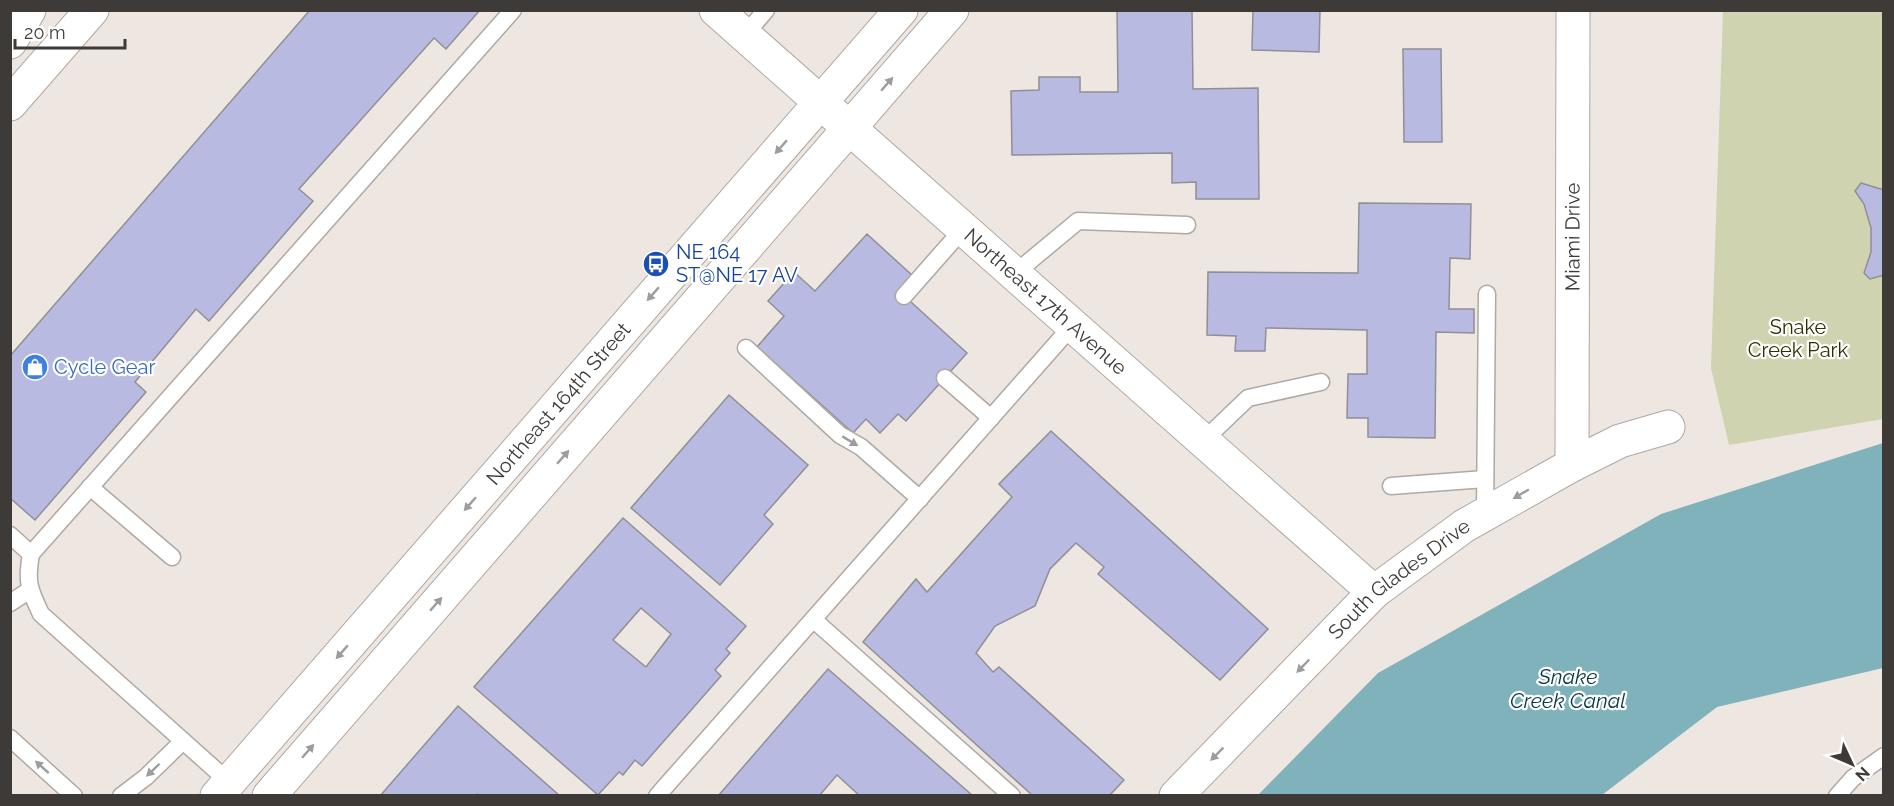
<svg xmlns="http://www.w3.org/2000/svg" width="1894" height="806" viewBox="0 0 1894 806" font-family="Raleway,sans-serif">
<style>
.green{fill:#cfd3af}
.water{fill:#80b2bb}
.building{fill:#b9bae1;stroke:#8f8f96;stroke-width:1.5;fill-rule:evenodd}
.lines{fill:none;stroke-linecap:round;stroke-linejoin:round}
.service-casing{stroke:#afa8a3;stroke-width:19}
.minor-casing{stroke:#afa8a3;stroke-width:35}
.tertiary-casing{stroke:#afa8a3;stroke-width:35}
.primary-casing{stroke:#afa8a3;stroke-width:35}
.service{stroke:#fff;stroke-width:16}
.minor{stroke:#fff;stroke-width:33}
.tertiary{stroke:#fff;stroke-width:33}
.primary{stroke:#fff;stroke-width:33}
.oneway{fill:#9e9c9c}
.labels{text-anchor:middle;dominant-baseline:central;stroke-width:4.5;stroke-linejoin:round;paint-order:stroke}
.street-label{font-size:20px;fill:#3d3a38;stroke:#fff}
.transit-label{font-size:20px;fill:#164399;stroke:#fff;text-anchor:start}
.park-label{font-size:20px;fill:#2d2f00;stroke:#fff}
.shop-label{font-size:20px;fill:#366cbe;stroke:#fff;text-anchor:start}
.water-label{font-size:21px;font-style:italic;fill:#083940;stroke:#fff}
</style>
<rect width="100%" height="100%" fill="#eee6e1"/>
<path class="green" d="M1723,11H1883V419L1729,445L1711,368Z"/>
<path class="water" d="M1883,443V668L1717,707L1602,795H1258L1378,673L1661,514Z"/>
<g class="building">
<path d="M310,10H480L446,49L434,38L299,189L313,201L209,321L196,309L135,382L146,392L35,520L10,498V356Z"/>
<path d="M1117,10H1192L1193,89L1258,88L1259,199H1196V182L1172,183V153L1012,155L1011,91L1039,90V77H1080V92H1118Z"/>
<path d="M1253,10H1320L1319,52L1252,50Z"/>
<path d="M1403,49H1441L1442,142H1404Z"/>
<path d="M1861,183L1884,190V275L1870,279L1864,273L1871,252V228L1864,204L1855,191Z"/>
<path d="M1359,203L1471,204L1470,259L1450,258L1449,309H1474V333L1436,332L1435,438L1368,437V418H1347L1348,374H1367V330L1266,328L1265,351H1235L1236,336L1207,335L1208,272L1358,273Z"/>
<path d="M867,234L914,277L900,292L967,353L906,421L898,414L880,433L866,419L853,433L757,347L784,316L768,301L794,272L815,291Z"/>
<path d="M729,395L808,465L764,515L773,524L720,585L631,508Z"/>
<path d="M1051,431L1268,629L1220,680L1098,574L1104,567L1076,543L1050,569L1035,606L995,626L976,653L993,672L999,667L1124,780L1109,796H1033L863,642L916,579L927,592L1012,497L999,484Z"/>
<path d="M623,518L746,626L726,649L730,653L715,670L721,676L642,766L635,760L623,775L619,772L598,795L474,687ZM641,608L671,634L646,667L613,640Z"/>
<path d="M828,669L973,796H860L837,775L819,796H718Z"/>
<path d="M458,706L560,796H479L477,794L475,796H380Z"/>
</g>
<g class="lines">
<defs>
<g id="service">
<path d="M744,36L766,10"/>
<path d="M1014,274L1078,221L1187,225"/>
<path d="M904,296L963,229"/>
<path d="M746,348L840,435L861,447L920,499"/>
<path d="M945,378L991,418"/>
<path d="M1203,441L1248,398L1321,382"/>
<path d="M1391,486L1485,479"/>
<path d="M90,487L172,557"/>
<path d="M1485,514L1487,294"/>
<path d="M10,535L31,554C26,582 29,589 41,614L229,782"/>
<path d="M31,554L513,10"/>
<path d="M10,603L30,590"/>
<path d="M814,620L1012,796"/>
<path d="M10,738L74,796"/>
<path d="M121,796L146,777L183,741"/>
<path d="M657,796L1072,326"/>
<path d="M1837,796L1853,778L1884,756"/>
</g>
<g id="minor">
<path id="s1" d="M716,10L1374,592"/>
<path id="s2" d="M1572,465L1573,10"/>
<path id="s3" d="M1176,796L1374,592L1464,526L1572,465L1620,441L1668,427"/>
</g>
<g id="tertiary">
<path id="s4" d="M217,796L901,10"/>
<path d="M269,796L952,10"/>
</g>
<g id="primary">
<path d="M10,42L29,10"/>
<path d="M10,104L92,10"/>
</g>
</defs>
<use href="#service" class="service-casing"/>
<use href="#minor" class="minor-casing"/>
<use href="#tertiary" class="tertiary-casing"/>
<use href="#primary" class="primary-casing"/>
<use href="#service" class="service"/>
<use href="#minor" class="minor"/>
<use href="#tertiary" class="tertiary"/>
<use href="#primary" class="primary"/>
</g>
<defs><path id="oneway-solid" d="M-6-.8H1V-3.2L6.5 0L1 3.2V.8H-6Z" transform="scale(1.5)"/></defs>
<g class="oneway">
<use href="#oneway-solid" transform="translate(887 84) rotate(-49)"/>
<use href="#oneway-solid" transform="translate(781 147) rotate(131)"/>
<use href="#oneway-solid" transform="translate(653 294) rotate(131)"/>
<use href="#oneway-solid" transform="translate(850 441) rotate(31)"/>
<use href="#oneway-solid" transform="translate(563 457) rotate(-49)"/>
<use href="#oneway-solid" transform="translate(1521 494) rotate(150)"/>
<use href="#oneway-solid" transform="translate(470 504) rotate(131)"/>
<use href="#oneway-solid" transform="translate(436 604) rotate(-49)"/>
<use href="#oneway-solid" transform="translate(342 652) rotate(131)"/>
<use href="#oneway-solid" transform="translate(1303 666) rotate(134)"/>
<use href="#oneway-solid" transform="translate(308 751) rotate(-49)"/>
<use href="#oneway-solid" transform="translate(1217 754) rotate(135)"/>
<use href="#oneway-solid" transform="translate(42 767) rotate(-138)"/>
<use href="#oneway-solid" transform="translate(153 770) rotate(136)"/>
</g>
<defs>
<symbol id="bus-disc" viewBox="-11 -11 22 22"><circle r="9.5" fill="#1a4fb4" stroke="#fff"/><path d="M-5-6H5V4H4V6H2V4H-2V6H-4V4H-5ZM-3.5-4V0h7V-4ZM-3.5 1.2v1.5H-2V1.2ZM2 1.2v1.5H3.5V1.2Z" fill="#fff"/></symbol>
<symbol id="shop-disc" viewBox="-11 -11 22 22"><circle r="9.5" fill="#3f7fe0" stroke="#fff"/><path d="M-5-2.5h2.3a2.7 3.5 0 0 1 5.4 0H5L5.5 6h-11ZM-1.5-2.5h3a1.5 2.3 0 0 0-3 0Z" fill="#fff"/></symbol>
</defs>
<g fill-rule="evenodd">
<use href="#bus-disc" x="641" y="249" width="30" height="30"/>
<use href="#shop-disc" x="20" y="352" width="30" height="30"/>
</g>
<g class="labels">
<g class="street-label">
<text stroke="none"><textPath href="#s2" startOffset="228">Miami Drive</textPath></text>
<text stroke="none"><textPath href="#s1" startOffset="440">Northeast 17th Avenue</textPath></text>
<text stroke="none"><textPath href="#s4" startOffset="520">Northeast 164th Street</textPath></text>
<text stroke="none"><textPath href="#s3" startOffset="312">South Glades Drive</textPath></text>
</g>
<g class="transit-label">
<text x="676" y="252">NE 164<tspan x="676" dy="23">ST@NE 17 AV</tspan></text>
</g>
<g class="park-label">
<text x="1798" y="327">Snake<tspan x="1798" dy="23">Creek Park</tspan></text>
</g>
<g class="shop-label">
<text x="54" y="367">Cycle Gear</text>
</g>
<g class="water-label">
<text x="1568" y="676">Snake<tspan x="1568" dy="24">Creek Canal</tspan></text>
</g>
</g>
<rect width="1894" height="806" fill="none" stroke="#3d3a38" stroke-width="24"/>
<g transform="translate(1852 764) rotate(134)" stroke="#ffffff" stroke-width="4.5" paint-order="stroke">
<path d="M0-4.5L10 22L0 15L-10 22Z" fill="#3d3a38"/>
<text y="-9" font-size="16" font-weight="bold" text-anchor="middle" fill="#3d3a38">N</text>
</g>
<path d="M15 39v9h110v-9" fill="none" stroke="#3d3a38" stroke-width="3"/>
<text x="24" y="39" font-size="18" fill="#3d3a38" stroke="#ffffff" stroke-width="4.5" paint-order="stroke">20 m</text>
</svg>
